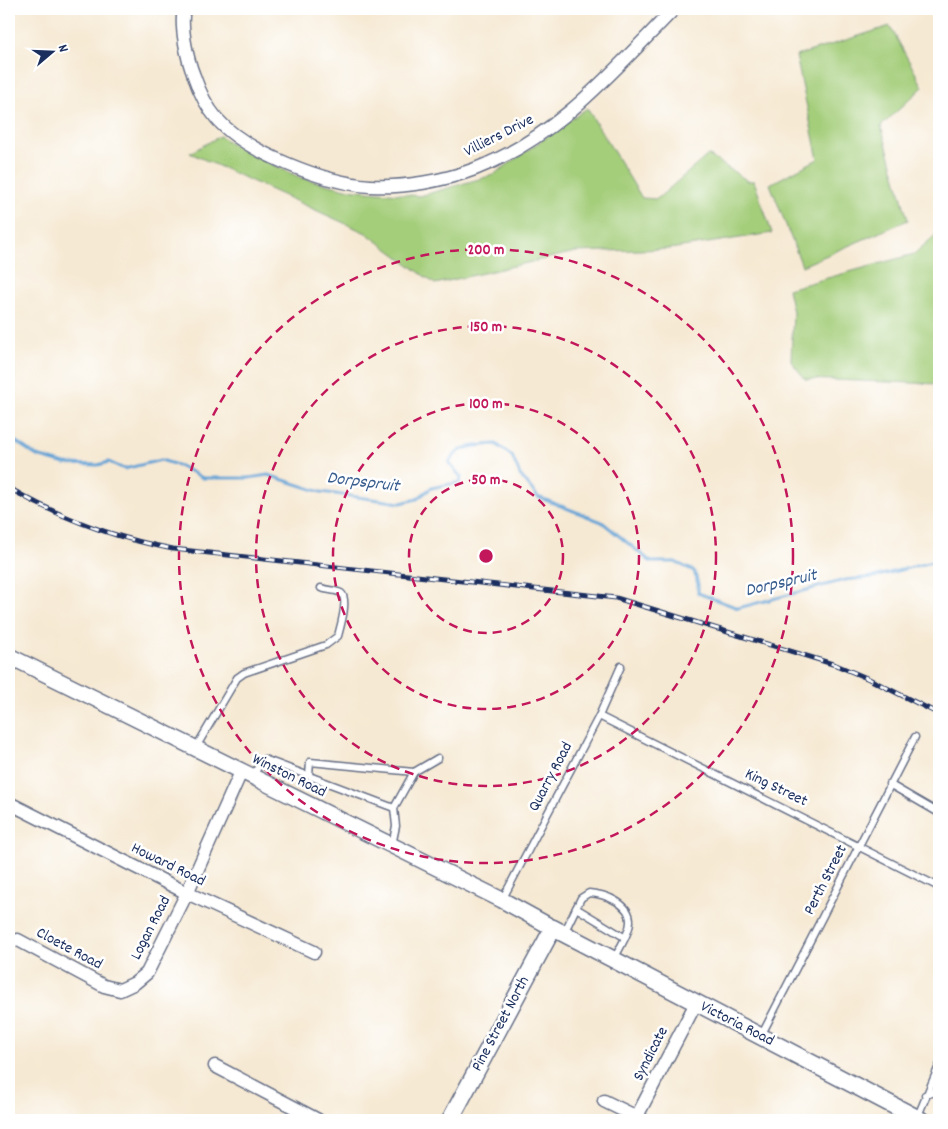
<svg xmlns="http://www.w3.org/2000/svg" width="948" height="1129" viewBox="0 0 948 1129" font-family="Dekko,sans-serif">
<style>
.green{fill:#a4ce7a;stroke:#607e6c}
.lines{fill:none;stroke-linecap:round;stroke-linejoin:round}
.stream{stroke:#63a3d6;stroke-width:3}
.service-casing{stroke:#687087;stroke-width:9}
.minor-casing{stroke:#687087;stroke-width:15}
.tertiary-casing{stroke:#687087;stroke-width:18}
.secondary-casing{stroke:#687087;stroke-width:19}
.service{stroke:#fff;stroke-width:6}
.minor{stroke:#fff;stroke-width:12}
.tertiary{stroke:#fff;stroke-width:15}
.secondary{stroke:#fff;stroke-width:16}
.rail-casing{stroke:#1b2f5e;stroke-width:5}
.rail{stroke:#fff;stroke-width:3;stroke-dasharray:9;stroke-linecap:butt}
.ring{fill:none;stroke:#c2185b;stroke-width:2.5;stroke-dasharray:9 6}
.labels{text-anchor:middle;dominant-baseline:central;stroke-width:5;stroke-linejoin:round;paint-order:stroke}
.street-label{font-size:16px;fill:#1b2f5e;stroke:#fff}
.water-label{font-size:18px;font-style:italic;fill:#385d8e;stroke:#fff}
.centre{fill:#c2185b;stroke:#fff;stroke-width:2.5}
.ring-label{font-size:15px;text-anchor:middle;font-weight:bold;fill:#c2185b;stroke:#fff;stroke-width:5;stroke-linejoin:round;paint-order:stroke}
</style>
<rect width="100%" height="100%" fill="#fff"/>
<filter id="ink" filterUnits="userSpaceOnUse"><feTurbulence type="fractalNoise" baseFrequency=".02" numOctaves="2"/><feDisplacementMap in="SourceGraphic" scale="10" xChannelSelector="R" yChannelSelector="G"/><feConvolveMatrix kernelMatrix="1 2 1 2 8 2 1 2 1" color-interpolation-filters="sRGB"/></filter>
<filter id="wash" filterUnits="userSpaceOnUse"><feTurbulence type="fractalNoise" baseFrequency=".0096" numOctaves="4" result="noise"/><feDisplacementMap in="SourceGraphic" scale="20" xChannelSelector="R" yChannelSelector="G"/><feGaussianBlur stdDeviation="1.12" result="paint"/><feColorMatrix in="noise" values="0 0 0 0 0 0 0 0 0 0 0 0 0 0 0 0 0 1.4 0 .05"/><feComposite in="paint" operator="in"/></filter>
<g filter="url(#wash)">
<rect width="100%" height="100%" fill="#f6e9d3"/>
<g class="green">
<path d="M890,26L923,87L881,126L908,220L802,266L770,184L818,159L796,56Z"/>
<path d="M587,108L642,198L657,199L708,155L748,181H754L772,233L669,249L575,252L435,284L366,233L190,153L220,136L239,149L301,178L346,189L420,196L493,175Z"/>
<path d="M939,232V384L805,379L791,361L793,312L788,289L914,254Z"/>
</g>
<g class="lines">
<path class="stream" d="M9,437L37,456L65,464L98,465L109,462L124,469L161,460L180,466L203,478H249L268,475L321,492L401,503L417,499L431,488L460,482L461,477L449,463C458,444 478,446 496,444L512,456L520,475L538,497L602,522L651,562H675L694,571L698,584V593L738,608L845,580L874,577L939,560"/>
</g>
</g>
<g filter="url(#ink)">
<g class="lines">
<defs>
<g id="service">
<path d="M599,716L939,887"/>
<path d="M195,749L237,678L244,673L326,645L338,636C340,628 349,599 341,593C336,590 326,590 321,588"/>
<path d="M309,775L310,762L414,772"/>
<path d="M252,776L264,759L394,808"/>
<path d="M889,784L939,813"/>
<path d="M392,845L396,826L394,808L414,772L438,758"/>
<path d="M502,900L599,716L621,666"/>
<path d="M576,908L624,937"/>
<path d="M564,933L581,898L589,893C604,894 631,903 630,922C630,933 619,948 615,958"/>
<path d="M761,1036L915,737"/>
<path d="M925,1095L939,1091"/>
<path d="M917,1118L939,1066"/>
</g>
<g id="minor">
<path d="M184,9C180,26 187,59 194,76C199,91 206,106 217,119C247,153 325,183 370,186C404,188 443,181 475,169C557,138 614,70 674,9"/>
<path d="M9,803L187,893L314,952"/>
<path d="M18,940L104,986L120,990L135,983L147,973L187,893L241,772"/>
<path d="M215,1066L318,1120"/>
<path d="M604,1101L643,1120"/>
<path d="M635,1120L696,1003"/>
</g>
<path id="tertiary" d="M9,656L502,900L553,928"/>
<path id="secondary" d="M450,1120L553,928L921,1120"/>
</defs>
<use href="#service" class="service-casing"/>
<use href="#minor" class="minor-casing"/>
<use href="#tertiary" class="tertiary-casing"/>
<use href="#secondary" class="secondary-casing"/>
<use href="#service" class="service"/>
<use href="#minor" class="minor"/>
<use href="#tertiary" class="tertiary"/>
<use href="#secondary" class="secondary"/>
<defs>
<path id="rail" d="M9,488C60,518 115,538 173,549L616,598L836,665L869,679L939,714"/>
</defs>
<use href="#rail" class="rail-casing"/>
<use href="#rail" class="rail"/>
</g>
</g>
<g class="ring">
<circle cx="486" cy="556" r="77"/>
<circle cx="486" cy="556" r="153"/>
<circle cx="486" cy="556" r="230"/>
<circle cx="486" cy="556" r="307"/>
</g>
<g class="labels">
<g class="street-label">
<text transform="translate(499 136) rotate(-27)">Villiers Drive</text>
<text transform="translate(289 776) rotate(26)">Winston Road</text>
<text transform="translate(551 777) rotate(-62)">Quarry Road</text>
<text transform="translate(776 788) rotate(26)">King Street</text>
<text transform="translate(168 865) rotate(26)">Howard Road</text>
<text transform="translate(826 880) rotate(-63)">Perth Street</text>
<text transform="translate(151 928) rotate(-63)">Logan Road</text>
<text transform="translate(69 949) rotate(28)">Cloete Road</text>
<text transform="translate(501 1024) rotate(-62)">Pine Street North</text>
<text transform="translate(737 1024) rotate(27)">Victoria Road</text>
<text transform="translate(651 1054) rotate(-63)">Syndicate</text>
</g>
<g class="water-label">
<text transform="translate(363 483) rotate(7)">Dorpspruit</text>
<text transform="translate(781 584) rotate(-13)">Dorpspruit</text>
</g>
</g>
<circle cx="486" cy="556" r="8" class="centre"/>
<g class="ring-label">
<text x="486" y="254">200 m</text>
<text x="486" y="331">150 m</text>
<text x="486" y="408">100 m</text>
<text x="486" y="484">50 m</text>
</g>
<rect width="948" height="1129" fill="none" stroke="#fff" stroke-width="30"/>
<g transform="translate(52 52) rotate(71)" stroke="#ffffff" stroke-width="4" paint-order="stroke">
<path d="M0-4L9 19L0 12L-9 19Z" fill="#1b2f5e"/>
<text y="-8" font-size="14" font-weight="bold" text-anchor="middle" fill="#1b2f5e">N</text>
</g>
</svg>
